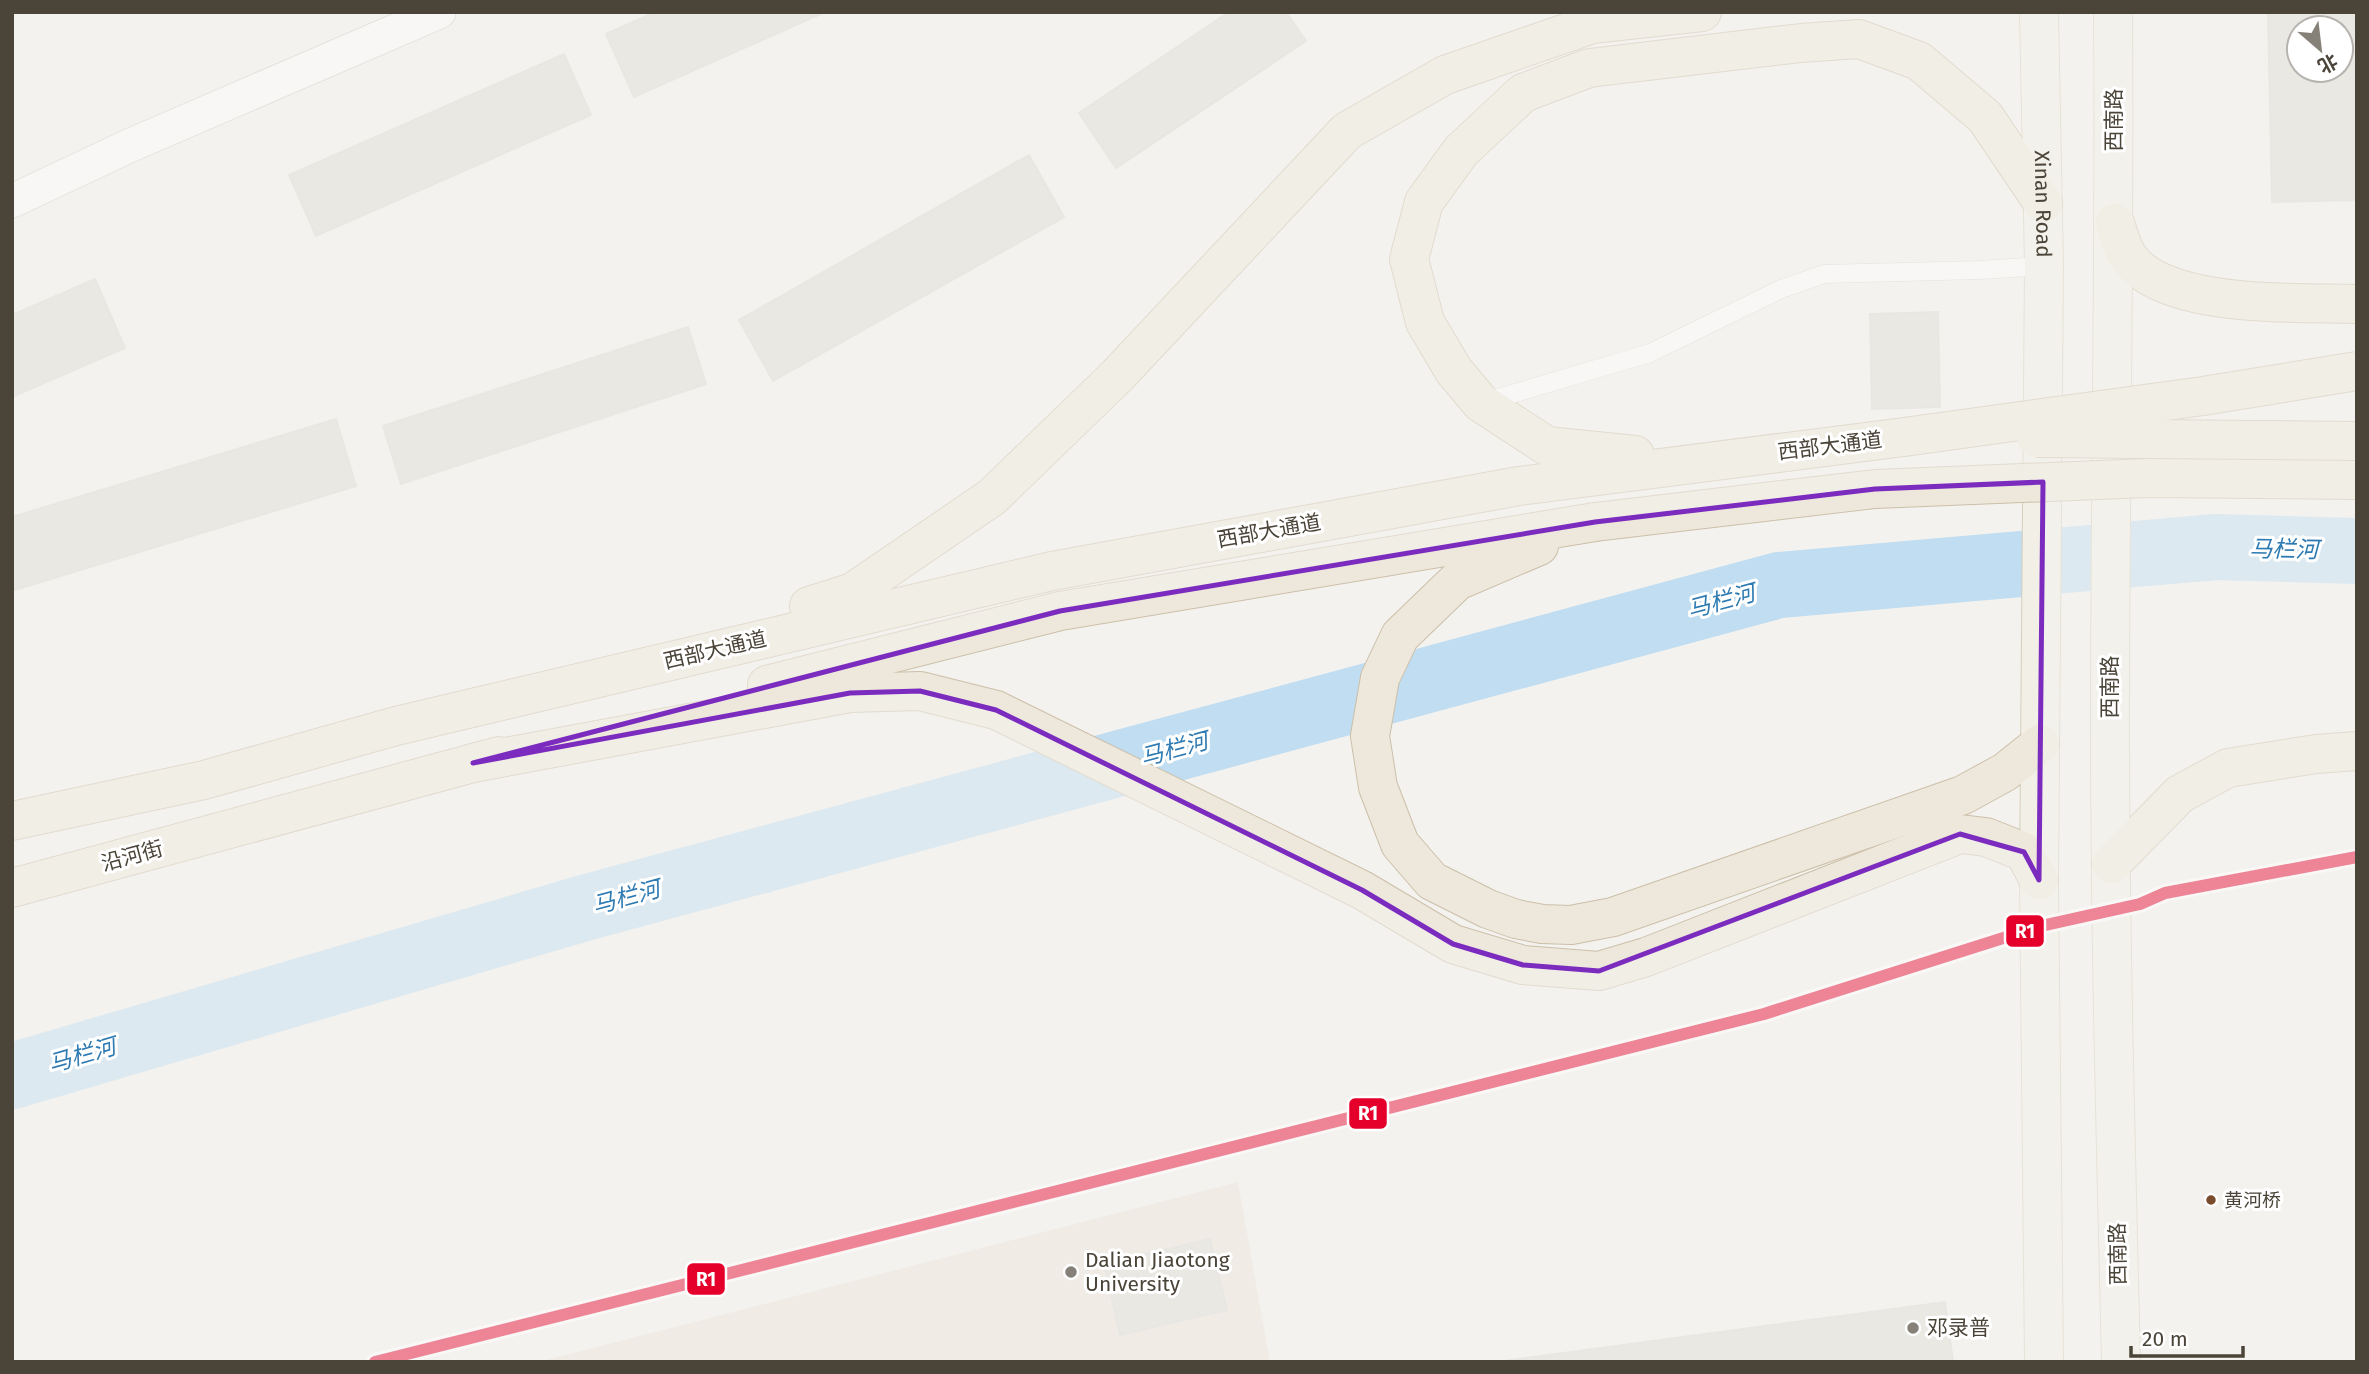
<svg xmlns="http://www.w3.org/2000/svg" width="2369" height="1374" viewBox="0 0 2369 1374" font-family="'Fira Sans','Noto Sans SC',sans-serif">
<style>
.education{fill:#eae5da}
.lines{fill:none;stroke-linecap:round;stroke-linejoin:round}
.river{stroke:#c0ddf1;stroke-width:66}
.building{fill:#dedbd6;stroke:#dcd9d4;stroke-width:2;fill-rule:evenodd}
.lane-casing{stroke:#d2d0cb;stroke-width:19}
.street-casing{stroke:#d2d0cb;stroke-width:35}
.primary-casing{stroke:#d6cebb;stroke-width:40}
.highway-casing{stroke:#ccbfa9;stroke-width:40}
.lane{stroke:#fdfdfc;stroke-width:18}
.street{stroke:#fdfdfc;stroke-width:33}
.primary{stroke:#f2efe6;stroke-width:38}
.highway{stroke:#ede8db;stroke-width:38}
.highway-bridge-casing{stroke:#ccbfa9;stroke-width:40;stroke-linecap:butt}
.highway-bridge{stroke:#ede8db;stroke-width:38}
.rail-1-casing{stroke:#fff;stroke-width:18}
.rail-1{stroke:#e4002b;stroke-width:12}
.marked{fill:none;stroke:#7b2cbf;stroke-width:5;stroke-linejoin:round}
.bus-dot{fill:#7a4b2a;stroke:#fff;stroke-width:2.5}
.poi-dot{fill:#868178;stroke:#fff;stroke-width:2.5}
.labels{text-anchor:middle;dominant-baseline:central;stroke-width:6;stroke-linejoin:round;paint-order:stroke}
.bus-label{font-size:19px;fill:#4b4439;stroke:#fff;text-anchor:start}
.street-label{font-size:21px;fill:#4b4439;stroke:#fff}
.poi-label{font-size:21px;fill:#4b4439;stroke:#fff;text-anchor:start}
.water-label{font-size:23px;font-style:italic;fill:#2e7ab2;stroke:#fff}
.line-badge{stroke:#fff;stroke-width:2.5}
.badge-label{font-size:19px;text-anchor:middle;font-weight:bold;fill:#fff}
</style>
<rect width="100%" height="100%" fill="#f4f2ee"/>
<path class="education" d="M1238,1182L1270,1362H538Z"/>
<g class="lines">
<path class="river" d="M12,1076L588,907L1779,585L2216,547L2357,551"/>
</g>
<g class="building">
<path d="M655,12H825L634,97L606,34Z"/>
<path d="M1229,12H1286L1306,41L1116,168L1079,113Z"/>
<path d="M2268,12H2357V200L2272,202ZM2299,28H2341V70H2299Z"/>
<path d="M564,54L591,115L316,236L289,175Z"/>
<path d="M1029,155L1064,217L773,381L739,320Z"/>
<path d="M95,279L125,348L12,397V315Z"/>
<path d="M1938,312L1940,407L1872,409L1870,314Z"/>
<path d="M688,327L706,384L401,484L383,426Z"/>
<path d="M336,419L356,486L12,591V517Z"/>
<path d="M1210,1239L1227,1310L1120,1335L1104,1264Z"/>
<path d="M1945,1302L1953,1362H1496Z"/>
</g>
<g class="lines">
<defs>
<path id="lane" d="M1485,402L1650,353L1781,289L1824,274L1979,270L2044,266"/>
<path id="street" d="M12,201L131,145L439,12"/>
<g id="primary">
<path id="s1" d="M2039,12L2044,266L2039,880L2044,1362"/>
<path d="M2113,12C2115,250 2110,487 2110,724C2110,937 2116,1149 2121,1362"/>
</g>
<g id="highway">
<path d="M2115,223C2118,232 2121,244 2126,253C2157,310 2300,302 2357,304"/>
<path d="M1635,455L1547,446L1481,403L1454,371L1425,322L1409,259L1424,202L1461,151L1523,93L1589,68L1801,43L1859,39L1919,61L1985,117L2043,203"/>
<path d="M1539,546L1457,581L1400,636L1380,678L1370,736L1378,787L1400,844L1432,881L1488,909L1516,919L1542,924L1571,925L1613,917L1963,795L2005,772L2040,744"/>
<path d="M809,606L853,592L992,497L1117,376L1347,131L1445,75L1592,24L1702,12"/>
<path d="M767,685L1060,611L1595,522"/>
<path d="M473,763L850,693L920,691L996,710L1362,890L1453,944L1523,965L1599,971L1646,957L1960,834L1986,837L2024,852L2039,880"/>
<path d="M12,821L204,780L396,726L1052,571L1519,486L1904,437"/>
<path d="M2111,864L2180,794L2228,768L2316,754L2357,751"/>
<path d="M12,888L499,756"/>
</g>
</defs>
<use href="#lane" class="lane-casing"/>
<use href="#street" class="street-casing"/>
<use href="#primary" class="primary-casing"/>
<use href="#highway" class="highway-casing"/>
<use href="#lane" class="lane"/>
<use href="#street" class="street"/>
<use href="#primary" class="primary"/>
<use href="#highway" class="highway"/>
<defs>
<g id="highway-bridge">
<path d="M1904,437L2203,396L2357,371"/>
<path d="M2036,438L2357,441"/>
<path d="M1595,522L1875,489L2147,478L2357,480"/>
</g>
</defs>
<use href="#highway-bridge" class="highway-bridge-casing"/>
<use href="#highway-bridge" class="highway-bridge"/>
<defs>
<path id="rail-1" d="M375,1362L1764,1014L2041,926L2140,904L2165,893L2357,857"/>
</defs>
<use href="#rail-1" class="rail-1-casing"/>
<use href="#rail-1" class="rail-1"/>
</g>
<path d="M0 0H2369V1374H0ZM2043,482L2039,880L2024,852L1960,834L1599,971L1523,965L1453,944L1362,890L996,710L920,691L850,693L473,763L1060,611L1595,522L1875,489Z" fill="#f4f2ee" fill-opacity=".55" fill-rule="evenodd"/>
<path class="marked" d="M2043,482L2039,880L2024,852L1960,834L1599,971L1523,965L1453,944L1362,890L996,710L920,691L850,693L473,763L1060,611L1595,522L1875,489Z"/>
<circle class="bus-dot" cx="2211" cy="1200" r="6"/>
<g class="poi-dot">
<circle cx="1071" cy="1272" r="7"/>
<circle cx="1913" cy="1328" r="7"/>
</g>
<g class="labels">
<g class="bus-label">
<text x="2224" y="1200">黄河桥</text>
</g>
<g class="street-label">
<text transform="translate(2114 120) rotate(-90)">西南路</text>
<text stroke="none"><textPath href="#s1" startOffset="192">Xinan Road</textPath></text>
<text transform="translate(1830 446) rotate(-7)">西部大通道</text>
<text transform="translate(1269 531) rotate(-10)">西部大通道</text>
<text transform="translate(715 650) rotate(-13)">西部大通道</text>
<text transform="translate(2110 687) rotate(-90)">西南路</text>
<text transform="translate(132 856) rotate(-15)">沿河街</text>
<text transform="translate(2118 1254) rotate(-91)">西南路</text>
</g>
<g class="poi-label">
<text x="1085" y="1260">Dalian Jiaotong<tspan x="1085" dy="24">University</tspan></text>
<text x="1927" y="1328">邓录普</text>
</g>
<g class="water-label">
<text transform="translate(2284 549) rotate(1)">马栏河</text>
<text transform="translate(1721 601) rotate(-15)">马栏河</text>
<text transform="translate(1174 749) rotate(-15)">马栏河</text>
<text transform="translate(626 897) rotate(-15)">马栏河</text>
<text transform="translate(82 1055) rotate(-16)">马栏河</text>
</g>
</g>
<g class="line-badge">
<rect x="2005" y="914" width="40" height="34" rx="7" fill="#e4002b"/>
<rect x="1348" y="1097" width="40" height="33" rx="7" fill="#e4002b"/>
<rect x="686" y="1262" width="40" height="34" rx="7" fill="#e4002b"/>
</g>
<g class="badge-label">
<text x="2025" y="938">R1</text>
<text x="1368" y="1120">R1</text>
<text x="706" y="1286">R1</text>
</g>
<rect width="2369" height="1374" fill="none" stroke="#4b4439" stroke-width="28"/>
<g transform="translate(2320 49) rotate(152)"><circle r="33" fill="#ffffff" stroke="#b7b4b0" stroke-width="2"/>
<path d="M0-5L12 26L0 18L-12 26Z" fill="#868178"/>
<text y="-10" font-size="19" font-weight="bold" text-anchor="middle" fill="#4b4439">北</text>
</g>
<path d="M2131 1346v10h112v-10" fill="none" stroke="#4b4439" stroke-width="3.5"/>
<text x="2142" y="1346" font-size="21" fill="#4b4439" stroke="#ffffff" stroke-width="5" paint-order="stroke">20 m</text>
</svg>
